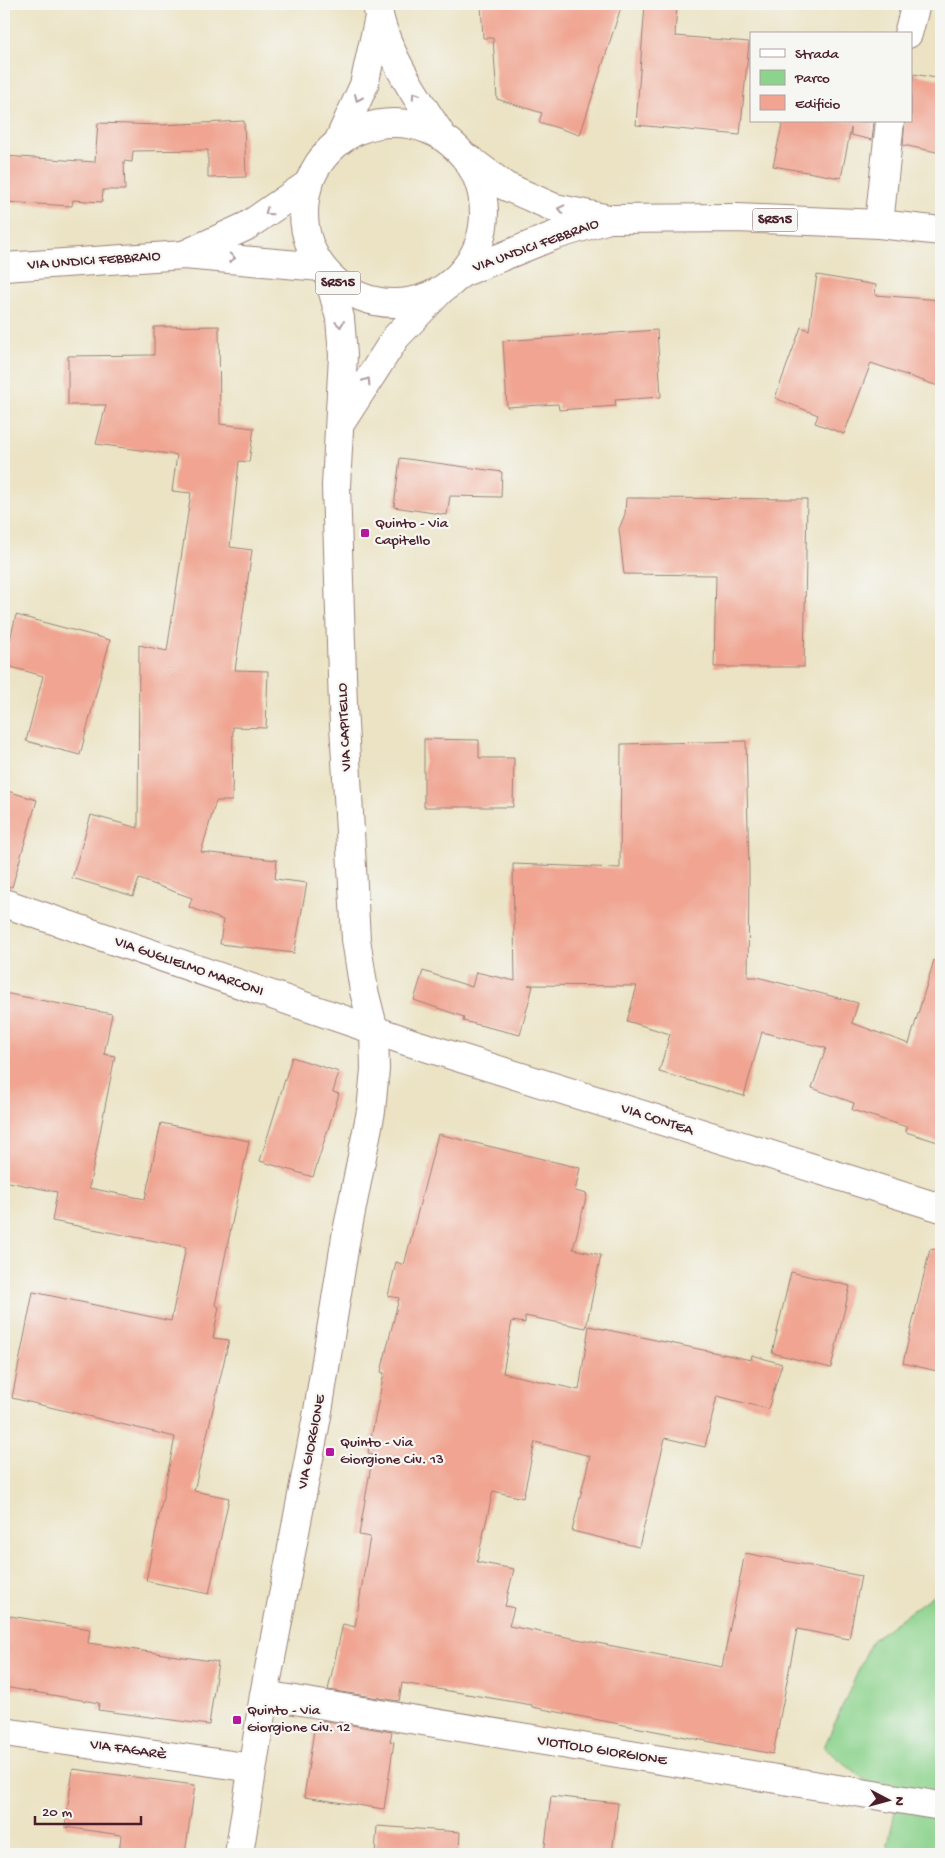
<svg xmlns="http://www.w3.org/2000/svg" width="945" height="1858" viewBox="0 0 945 1858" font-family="'Gochi Hand',sans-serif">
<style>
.green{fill:#8cd38d;stroke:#6b795c}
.building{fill:#f0a491}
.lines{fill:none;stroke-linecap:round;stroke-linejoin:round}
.minor-casing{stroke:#9a8178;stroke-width:30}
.tertiary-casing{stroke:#9a8178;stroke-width:30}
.secondary-casing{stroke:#9a8178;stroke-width:30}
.primary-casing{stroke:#9a8178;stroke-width:30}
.minor{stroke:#fff;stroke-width:28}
.tertiary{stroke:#fff;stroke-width:28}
.secondary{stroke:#fff;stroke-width:28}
.primary{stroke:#fff;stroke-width:28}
.oneway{stroke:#ae9aa0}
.poi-dot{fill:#b5179e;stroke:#f6f6f2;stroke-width:2}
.labels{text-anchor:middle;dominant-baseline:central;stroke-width:4.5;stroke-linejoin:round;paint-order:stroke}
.shield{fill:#f6f6f2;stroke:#7e6067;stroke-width:1}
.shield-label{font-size:14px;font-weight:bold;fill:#4a1f2b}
.street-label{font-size:15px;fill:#4a1f2b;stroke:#f6f6f2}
.poi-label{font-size:15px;fill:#4a1f2b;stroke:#f6f6f2;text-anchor:start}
</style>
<rect width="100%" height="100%" fill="#f6f6f2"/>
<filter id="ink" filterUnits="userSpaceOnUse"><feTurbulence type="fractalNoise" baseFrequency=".02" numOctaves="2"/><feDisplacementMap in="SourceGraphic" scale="10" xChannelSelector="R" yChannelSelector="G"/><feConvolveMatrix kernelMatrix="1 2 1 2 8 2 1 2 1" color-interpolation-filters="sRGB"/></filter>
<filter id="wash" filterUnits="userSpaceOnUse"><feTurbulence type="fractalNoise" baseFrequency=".0096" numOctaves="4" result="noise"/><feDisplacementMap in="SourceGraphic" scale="20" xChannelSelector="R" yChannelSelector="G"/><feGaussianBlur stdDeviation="1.12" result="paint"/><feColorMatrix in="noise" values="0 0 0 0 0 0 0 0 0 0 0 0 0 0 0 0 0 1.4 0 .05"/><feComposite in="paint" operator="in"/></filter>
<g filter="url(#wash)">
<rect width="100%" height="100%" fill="#ebe3c4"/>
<path class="green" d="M941,1589V1854H886L896,1806L824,1747L872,1640Z"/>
<g id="blocks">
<g class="building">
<path d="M481,4H622L580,135L539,122L542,113L497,99L493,38H483Z"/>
<path d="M645,4H677L675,36L749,42L740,135L636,125Z"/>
<path d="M914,74L941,79V153L903,145L905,121H911V90Z"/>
<path d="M244,121L246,177L208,178V150L133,151L132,162L124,161L125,190H103L102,202L73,200L72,206L4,202V156L95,162L98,123L160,125Z"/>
<path d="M783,121H874L872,140L851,135V128L841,178L773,166Z"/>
<path d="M817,275L876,285L875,295L941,300V387L871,363L844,434L815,423L818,415L775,398L801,327L809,330Z"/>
<path d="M219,326L220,424L254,428L249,462L239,461L230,547L252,550L235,670L268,671L266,728L233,727L232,801H216L201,852L277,860L275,879L307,883L294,953L220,944L223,920L189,907L192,898L139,879L133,896L72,878L91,815L138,828L139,645L167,651L191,493L172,491L177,455L96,444L106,405H68V356L154,355V327Z"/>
<path d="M657,330L661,397L615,400L616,406L559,410L558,404L507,407L503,341Z"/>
<path d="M400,458L502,472L501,497L450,496L447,515L394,507Z"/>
<path d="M626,498L807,499L804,667H714L716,575L624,574L619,529L625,514Z"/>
<path d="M16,615L110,640L80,755L26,741L43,676L4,665Z"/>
<path d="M424,739L479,740V758H514L513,807H424Z"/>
<path d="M746,741L749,872L748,977H757L858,1003L852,1023L909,1044L934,960L941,961V1143L906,1132L907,1127L852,1110L854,1103L812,1088L826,1048L762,1032L744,1096L659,1072L670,1034L627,1021L637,986L528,985L533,986L520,1035L463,1021L464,1017L414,1000L423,971L472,987L476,972L515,981L513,864L620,868L621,744Z"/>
<path d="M4,790L37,800L12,887L4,886Z"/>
<path d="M4,993L112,1014L104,1054L115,1056L89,1188L145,1199L161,1123L249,1141L215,1305L219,1307L213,1338L229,1340L194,1491L229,1498L209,1594L146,1581L175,1437L12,1398L33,1292L171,1321L186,1247L52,1221L57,1192L4,1181Z"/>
<path d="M292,1057L339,1072L333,1092L339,1094L313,1177L260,1161Z"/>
<path d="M438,1134L580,1168L575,1191L587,1194L573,1249L601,1255L586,1328L525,1316V1323L512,1321L503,1373L579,1390L589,1326L751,1360L752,1355L782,1364L768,1409L717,1396L705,1447L665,1438L639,1547L572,1531L590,1456L535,1442L523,1498L493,1491L477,1562L514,1569L505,1606L514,1608L509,1626L722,1667L745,1553L861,1576L849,1639L797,1629L773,1754L532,1707V1705L402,1683L399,1701L328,1690L343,1624L355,1627L370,1537L359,1535L373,1454L368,1453L384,1373L381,1372L399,1298L388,1296L396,1262L404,1265Z"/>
<path d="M930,1249L941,1250V1372L903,1363Z"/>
<path d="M791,1272L850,1286L831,1368L772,1353Z"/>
<path d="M4,1615L90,1629L88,1643L218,1662L209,1725L98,1710L99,1703L4,1687Z"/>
<path d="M321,1720L392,1732L390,1741L394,1742L384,1809L304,1797L314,1730L319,1731Z"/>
<path d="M73,1769L195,1785L185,1854H119L121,1835L65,1827Z"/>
<path d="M551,1796L618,1803L612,1854H544Z"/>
<path d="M377,1826L460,1832L459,1854H375Z"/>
</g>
</g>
</g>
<g filter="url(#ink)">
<use href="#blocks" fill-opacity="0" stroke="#9a8178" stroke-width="1"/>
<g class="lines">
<defs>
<g id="minor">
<path d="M908,34L916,4"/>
<path d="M879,224L890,121"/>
<path d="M4,903L409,1042L941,1208"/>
<path d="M264,1695L941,1806"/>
<path d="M4,1732L252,1768"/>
</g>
<g id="tertiary">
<path d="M342,421L396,337L441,290"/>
<path d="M239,1854L264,1695L318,1411L346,1237L371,1111L375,1069L374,1030L364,991L356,939L343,706L336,486L343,355L340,318L329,277"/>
</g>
<g id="secondary">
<path d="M377,4C383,49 417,98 442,136"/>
<path d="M339,140L364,85L379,17"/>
</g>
<g id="primary">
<circle cx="394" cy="213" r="90"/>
<path d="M469,159L505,186L555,208L609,219L737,218L879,224L941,231"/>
<path d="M186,254L247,226L308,184"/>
<path d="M4,267L184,255L321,267"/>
<path d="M462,273L553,236L606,220"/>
</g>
</defs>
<use href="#minor" class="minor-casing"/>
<use href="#tertiary" class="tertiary-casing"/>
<use href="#secondary" class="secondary-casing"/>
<use href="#primary" class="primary-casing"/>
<use href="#minor" class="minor"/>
<use href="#tertiary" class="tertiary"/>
<use href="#secondary" class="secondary"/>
<use href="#primary" class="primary"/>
</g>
<defs><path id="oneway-chevron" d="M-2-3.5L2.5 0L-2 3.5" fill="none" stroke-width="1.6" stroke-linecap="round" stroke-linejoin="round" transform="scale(1.25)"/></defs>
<g class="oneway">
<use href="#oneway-chevron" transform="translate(415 95) rotate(-123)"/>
<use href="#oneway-chevron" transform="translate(358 98) rotate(114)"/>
<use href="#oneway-chevron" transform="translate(561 209) rotate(-167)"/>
<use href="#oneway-chevron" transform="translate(268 212) rotate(145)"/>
<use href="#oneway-chevron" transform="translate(232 258) rotate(4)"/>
<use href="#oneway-chevron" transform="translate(340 324) rotate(83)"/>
<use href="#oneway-chevron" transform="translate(367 381) rotate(-58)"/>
</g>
</g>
<g class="poi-dot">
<rect x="360" y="528" width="10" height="10" rx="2.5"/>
<rect x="325" y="1447" width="10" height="10" rx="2.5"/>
<rect x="232" y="1715" width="10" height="10" rx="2.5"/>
</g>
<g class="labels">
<g class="shield">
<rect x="752.5" y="208.5" width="45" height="23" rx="4"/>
<rect x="315.5" y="271.5" width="45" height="23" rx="4"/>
</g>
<g class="shield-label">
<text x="775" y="220">SR515</text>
<text x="338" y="283">SR515</text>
</g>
<g class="street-label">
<text transform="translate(536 246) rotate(-20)">VIA UNDICI FEBBRAIO</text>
<text transform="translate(94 261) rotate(-4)">VIA UNDICI FEBBRAIO</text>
<text transform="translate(345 727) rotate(-93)">VIA CAPITELLO</text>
<text transform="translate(189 967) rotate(19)">VIA GUGLIELMO MARCONI</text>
<text transform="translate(657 1120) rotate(18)">VIA CONTEA</text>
<text transform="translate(312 1442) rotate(-79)">VIA GIORGIONE</text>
<text transform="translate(128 1750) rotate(8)">VIA FAGARÈ</text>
<text transform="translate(602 1751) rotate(9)">VIOTTOLO GIORGIONE</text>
</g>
<g class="poi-label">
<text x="375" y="524">Quinto - Via<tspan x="375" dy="17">Capitello</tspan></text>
<text x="340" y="1443">Quinto - Via<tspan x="340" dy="17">Giorgione Civ. 13</tspan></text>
<text x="247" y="1711">Quinto - Via<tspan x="247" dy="17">Giorgione Civ. 12</tspan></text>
</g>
</g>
<rect width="945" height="1858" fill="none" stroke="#f6f6f2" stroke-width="20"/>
<rect x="750" y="32" width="162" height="90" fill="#f6f6f2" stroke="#b1a0a2"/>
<rect x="760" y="49" width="25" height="8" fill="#ffffff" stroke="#b1a0a2"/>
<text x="795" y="58" font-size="15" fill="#4a1f2b">Strada</text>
<rect x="760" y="70" width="25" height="15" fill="#8cd38d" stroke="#b1a0a2"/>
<text x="795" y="82" font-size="15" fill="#4a1f2b">Parco</text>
<rect x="760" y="95" width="25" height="15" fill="#f0a491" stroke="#b1a0a2"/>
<text x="795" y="108" font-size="15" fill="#4a1f2b">Edificio</text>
<g transform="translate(888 1800) rotate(96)" stroke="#f6f6f2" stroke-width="4" paint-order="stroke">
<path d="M0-4L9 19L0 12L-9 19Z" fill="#4a1f2b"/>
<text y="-8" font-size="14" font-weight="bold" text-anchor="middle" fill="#4a1f2b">N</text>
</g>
<path d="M35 1816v8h106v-8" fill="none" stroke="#4a1f2b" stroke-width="2.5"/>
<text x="42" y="1816" font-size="15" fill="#4a1f2b" stroke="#f6f6f2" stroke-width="4" paint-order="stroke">20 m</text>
</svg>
